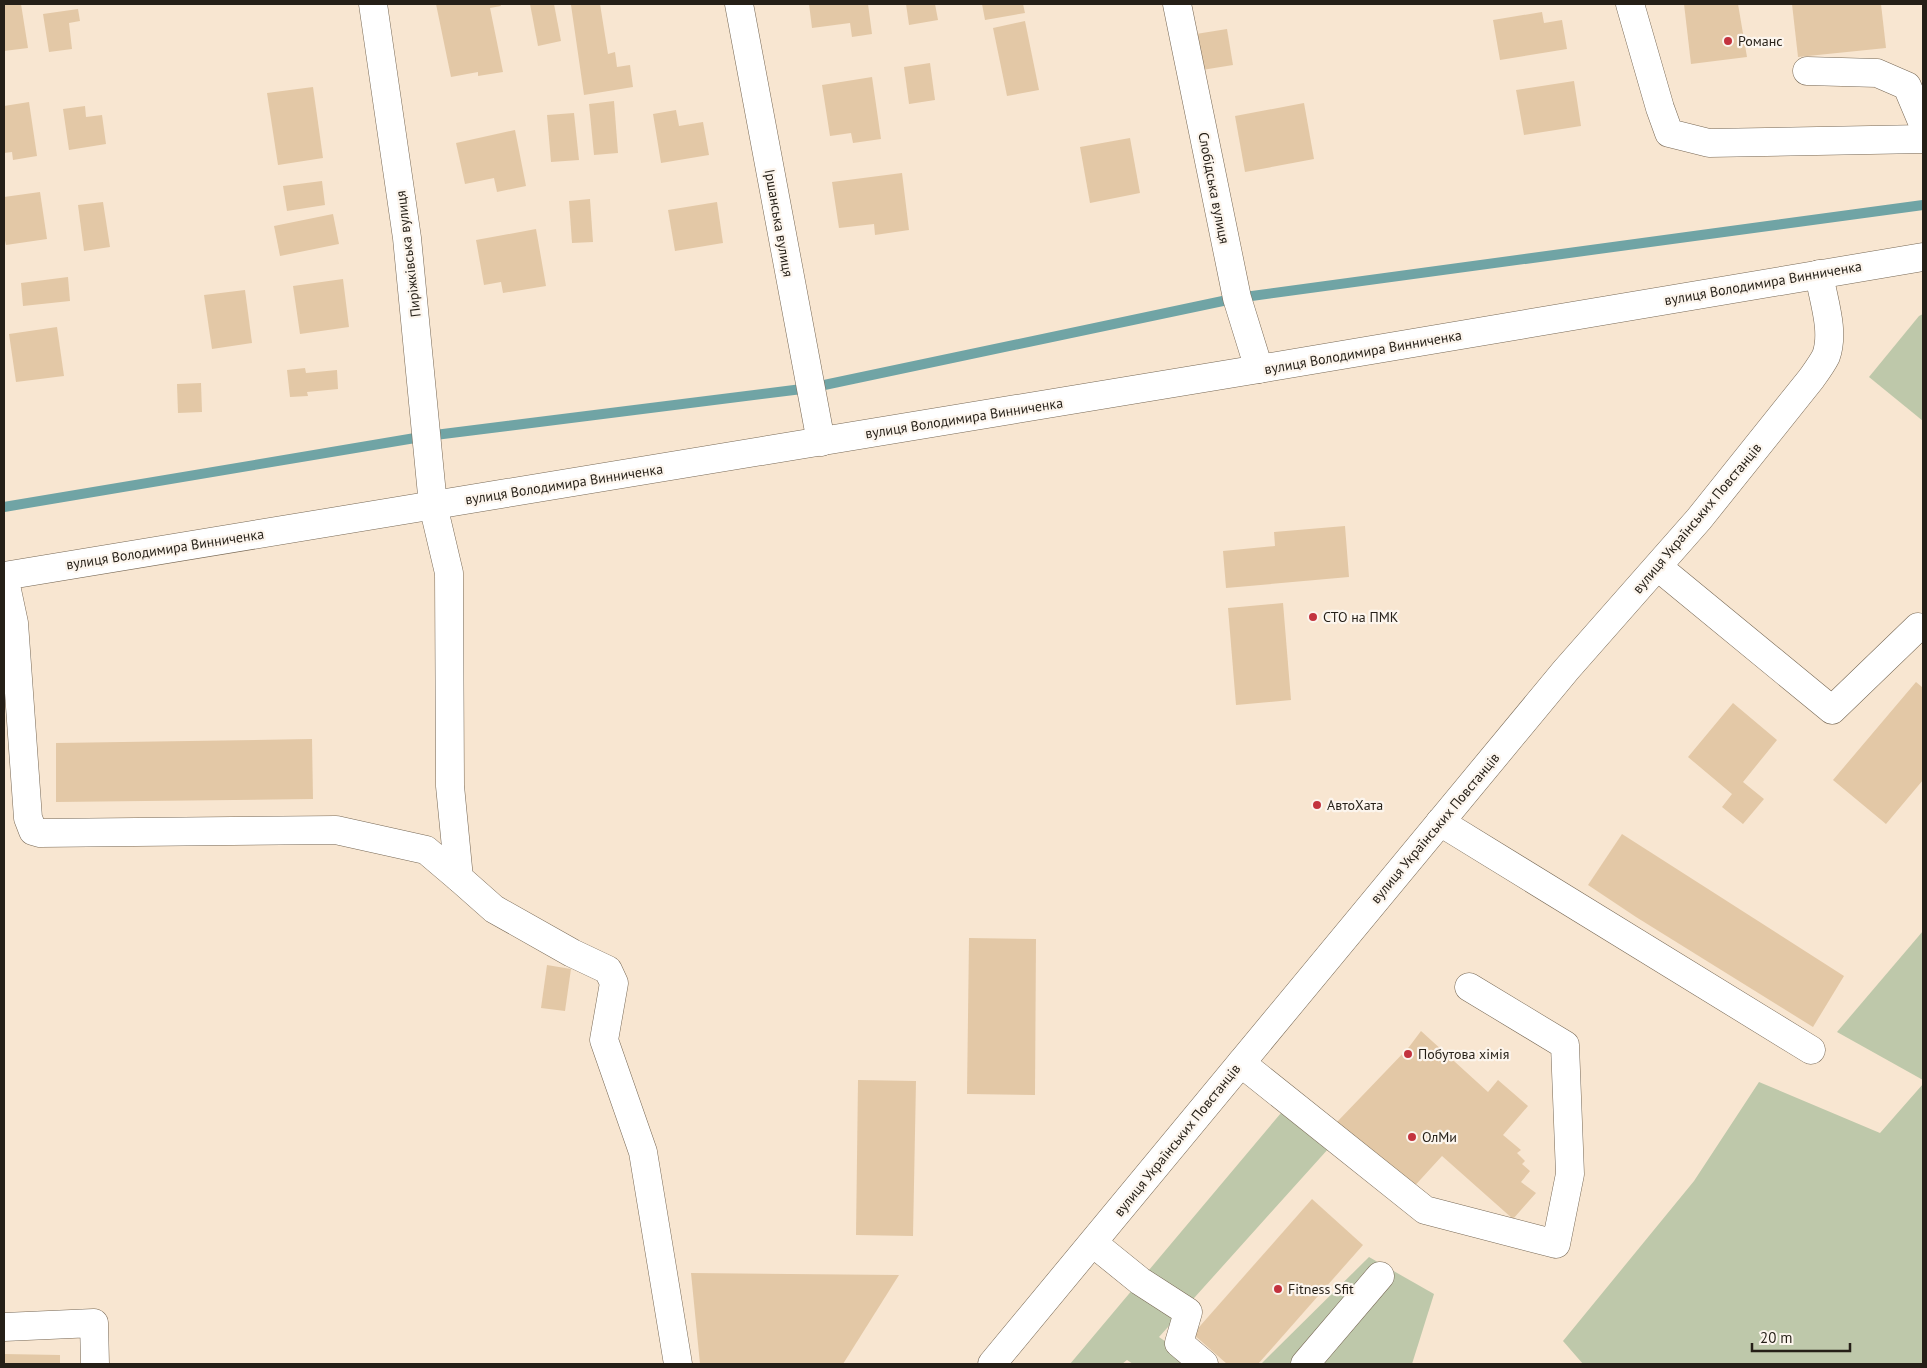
<svg xmlns="http://www.w3.org/2000/svg" width="1927" height="1368" viewBox="0 0 1927 1368" font-family="'PT Sans',sans-serif">
<style>
.green{fill:#bec8aa}
.lines{fill:none;stroke-linecap:round;stroke-linejoin:round}
.stream{stroke:#70a4a5;stroke-width:10}
.building{fill:#e3c8a6}
.minor-casing{stroke:#776855;stroke-width:29}
.major-casing{stroke:#776855;stroke-width:29}
.minor{stroke:#fff;stroke-width:28}
.major{stroke:#fff;stroke-width:28}
.poi-dot{fill:#c3333e;stroke:#fcf5ed;stroke-width:2}
.labels{text-anchor:middle;dominant-baseline:central;stroke-width:4.5;stroke-linejoin:round;paint-order:stroke}
.poi-label{font-size:14px;fill:#251f17;stroke:#fcf5ed;text-anchor:start}
.street-label{font-size:14px;fill:#251f17;stroke:#fcf5ed}
</style>
<rect width="100%" height="100%" fill="#f8e6d1"/>
<g class="green">
<path d="M1923,314V421L1869,377L1919,316Z"/>
<path d="M1923,931V1080L1837,1032Z"/>
<path d="M1759,1082L1880,1133L1923,1084V1364H1583L1563,1341L1694,1181Z"/>
<path d="M1281,1113L1329,1148L1159,1337L1189,1358L1183,1364H1133L1127,1360L1122,1364H1070Z"/>
<path d="M1369,1257L1434,1294L1412,1364H1261Z"/>
</g>
<g class="lines">
<path class="stream" d="M4,507L427,436L810,388L1237,298L1923,205"/>
</g>
<g class="building">
<path d="M21,4L28,48L4,51V5Z"/>
<path d="M436,4H500L501,6L490,8L503,72L478,76V72L451,77Z"/>
<path d="M530,4H554L561,41L538,46Z"/>
<path d="M580,4H600L608,54L615,52L617,67L630,65L633,87L584,95L571,5Z"/>
<path d="M809,4H868L872,34L852,37L850,23L812,28Z"/>
<path d="M906,4H935L938,20L909,25Z"/>
<path d="M982,4H1023L1025,13L985,20Z"/>
<path d="M1684,4H1738L1747,57L1691,64Z"/>
<path d="M1792,4H1881L1886,48L1798,57Z"/>
<path d="M78,9L80,21L69,23L72,49L49,52L43,14Z"/>
<path d="M1542,12L1544,23L1562,20L1567,49L1500,60L1493,20Z"/>
<path d="M1025,21L1039,90L1007,96L993,28Z"/>
<path d="M1227,29L1233,65L1202,70L1196,34Z"/>
<path d="M930,63L935,100L909,104L904,67Z"/>
<path d="M872,77L881,139L853,143L851,133L830,136L822,85Z"/>
<path d="M1574,81L1581,126L1524,135L1516,90Z"/>
<path d="M313,87L323,158L278,165L267,93Z"/>
<path d="M614,101L618,153L594,155L589,104Z"/>
<path d="M29,102L37,156L13,160L12,152L4,153V106Z"/>
<path d="M1304,103L1314,159L1245,172L1235,116Z"/>
<path d="M85,106L86,117L102,115L106,144L69,150L63,109Z"/>
<path d="M676,110L679,126L703,122L709,155L661,163L653,114Z"/>
<path d="M574,113L579,160L551,162L547,115Z"/>
<path d="M515,130L526,186L497,192L494,178L465,184L456,143Z"/>
<path d="M1130,138L1140,193L1090,203L1080,147Z"/>
<path d="M902,173L909,230L875,235L874,224L839,228L832,182Z"/>
<path d="M322,181L325,205L287,211L283,186Z"/>
<path d="M40,192L47,239L6,245L4,236V197Z"/>
<path d="M590,199L593,242L572,243L569,201Z"/>
<path d="M103,202L110,247L84,251L78,205Z"/>
<path d="M717,202L723,243L675,251L668,210Z"/>
<path d="M333,214L339,244L280,256L274,226Z"/>
<path d="M536,229L546,286L503,293L501,282L484,285L476,240Z"/>
<path d="M68,277L70,301L23,306L21,283Z"/>
<path d="M343,279L349,327L300,334L293,286Z"/>
<path d="M245,290L252,343L212,349L204,295Z"/>
<path d="M57,327L64,376L16,382L9,334Z"/>
<path d="M305,368L306,373L337,370L338,389L307,392L308,396L290,397L287,370Z"/>
<path d="M201,383L202,412L178,413L177,384Z"/>
<path d="M1345,526L1349,577L1226,588L1223,551L1275,546L1274,532Z"/>
<path d="M1283,603L1291,700L1236,705L1228,608Z"/>
<path d="M1916,682L1922,687L1923,686V780L1886,824L1833,780Z"/>
<path d="M1733,703L1777,740L1743,782L1764,799L1743,824L1722,807L1732,794L1688,757Z"/>
<path d="M312,739L313,799L56,802V743Z"/>
<path d="M1622,834L1844,976L1813,1027L1636,917L1588,885Z"/>
<path d="M969,938L1036,939L1035,1095L967,1094Z"/>
<path d="M547,965L571,969L565,1011L541,1008Z"/>
<path d="M1421,1031L1488,1092L1498,1080L1528,1106L1503,1135L1521,1150L1517,1153L1525,1161L1522,1164L1530,1171L1521,1182L1536,1193L1513,1219L1442,1156L1410,1191L1337,1122L1409,1047Z"/>
<path d="M858,1080L916,1081L913,1236L856,1235Z"/>
<path d="M1312,1199L1363,1245L1258,1364H1227L1193,1334Z"/>
<path d="M691,1273L899,1275L843,1364H700Z"/>
<path d="M4,1354L60,1355V1364H4Z"/>
</g>
<g class="lines">
<defs>
<g id="minor">
<path d="M373,4L407,238L433,505L449,573L450,786L459,878L494,909L572,953L608,970L614,983L604,1040L643,1152L678,1364"/>
<path d="M739,4L821,442"/>
<path d="M1177,4L1237,298L1259,369"/>
<path d="M1630,4L1660,108L1669,133L1709,143L1923,139"/>
<path d="M1807,71L1877,73L1907,86L1923,124"/>
<path d="M1658,567L1832,710L1918,627"/>
<path d="M4,576L14,623L28,818L33,831L40,833L336,830L426,850L459,878"/>
<path d="M1440,822L1811,1050"/>
<path d="M1241,1063L1425,1210L1556,1244L1570,1174L1565,1045L1469,987"/>
<path d="M1093,1243L1140,1281L1188,1312L1179,1343L1204,1364"/>
<path d="M4,1327L94,1323L95,1364"/>
<path d="M992,1364L1566,670L1699,519L1811,379C1816,372 1822,364 1826,356C1835,331 1823,299 1819,274"/>
<path d="M1305,1364L1380,1276"/>
</g>
<path id="major" d="M4,576L1259,369L1923,257"/>
</defs>
<use href="#minor" class="minor-casing"/>
<use href="#major" class="major-casing"/>
<use href="#minor" class="minor"/>
<use href="#major" class="major"/>
</g>
<g class="poi-dot">
<circle cx="1728" cy="41" r="5"/>
<circle cx="1313" cy="617" r="5"/>
<circle cx="1317" cy="805" r="5"/>
<circle cx="1408" cy="1054" r="5"/>
<circle cx="1412" cy="1137" r="5"/>
<circle cx="1278" cy="1289" r="5"/>
</g>
<g class="labels">
<g class="poi-label">
<text x="1738" y="41">Романс</text>
<text x="1323" y="617">СТО на ПМК</text>
<text x="1327" y="805">АвтоХата</text>
<text x="1418" y="1054">Побутова хімія</text>
<text x="1422" y="1137">ОлМи</text>
<text x="1288" y="1289">Fitness Sfit</text>
</g>
<g class="street-label">
<text transform="translate(1214 188) rotate(79)">Слобідська вулиця</text>
<text transform="translate(779 223) rotate(80)">Іршанська вулиця</text>
<text transform="translate(408 254) rotate(-97)">Пиріжківська вулиця</text>
<text transform="translate(1763 283) rotate(-10)">вулиця Володимира Винниченка</text>
<text transform="translate(1363 352) rotate(-10)">вулиця Володимира Винниченка</text>
<text transform="translate(964 418) rotate(-9)">вулиця Володимира Винниченка</text>
<text transform="translate(564 484) rotate(-9)">вулиця Володимира Винниченка</text>
<text transform="translate(1697 518) rotate(-50)">вулиця Українських Повстанців</text>
<text transform="translate(165 549) rotate(-9)">вулиця Володимира Винниченка</text>
<text transform="translate(1435 828) rotate(-50)">вулиця Українських Повстанців</text>
<text transform="translate(1177 1140) rotate(-51)">вулиця Українських Повстанців</text>
</g>
</g>
<rect width="1927" height="1368" fill="none" stroke="#251f17" stroke-width="10"/>
<path d="M1752 1343v8h98v-8" fill="none" stroke="#251f17" stroke-width="2.5"/>
<text x="1760" y="1343" font-size="15" fill="#251f17" stroke="#fcf5ed" stroke-width="4" paint-order="stroke">20 m</text>
</svg>
